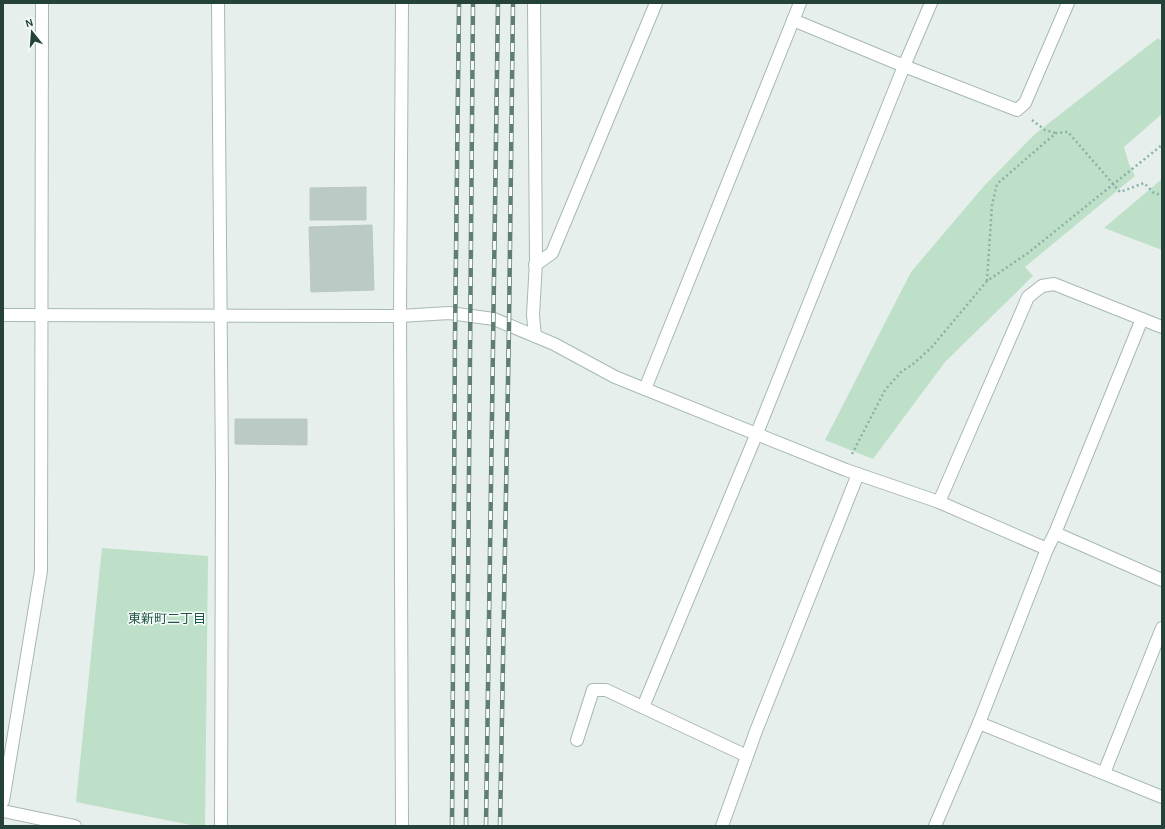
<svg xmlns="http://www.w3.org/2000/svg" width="1165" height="829" viewBox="0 0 1165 829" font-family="Karla,'Noto Sans JP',sans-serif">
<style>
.green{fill:#bfe0c8}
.building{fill:#bbcac4;stroke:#b8c9c2}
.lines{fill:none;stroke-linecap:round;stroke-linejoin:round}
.lane-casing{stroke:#a8b8b2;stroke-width:14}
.street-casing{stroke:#a8b8b2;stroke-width:14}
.path{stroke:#86b3a5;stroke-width:2.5;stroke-dasharray:2 3;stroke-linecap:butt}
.lane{stroke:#fff;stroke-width:12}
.street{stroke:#fff;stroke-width:12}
.rail-casing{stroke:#5f7d75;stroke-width:4.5}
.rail{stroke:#f7fbf9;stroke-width:3;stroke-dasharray:9;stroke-linecap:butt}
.labels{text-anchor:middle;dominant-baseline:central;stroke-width:3;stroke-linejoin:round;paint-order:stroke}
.neighbourhood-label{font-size:13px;fill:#1f5548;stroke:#f7fbf9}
</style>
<rect width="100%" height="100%" fill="#e6efeb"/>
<g class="green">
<path d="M1158,38L1162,42V114L1124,147L1129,164L1135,176L1025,267L1033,276L945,362L873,459L825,440L911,272L984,186L1035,134Z"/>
<path d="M1162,179V250L1104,228Z"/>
<path d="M102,548L208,556L205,826H196L76,802Z"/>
</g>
<g class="building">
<path d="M366,187V220H310V188Z"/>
<path d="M372,225L374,290L311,292L309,227Z"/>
<path d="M235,419H307V445L235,444Z"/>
</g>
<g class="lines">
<defs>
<g id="lane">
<path d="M793,20L904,66L1017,110L1025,103L1068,3"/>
<path d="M535,265L552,253L656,3"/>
<path d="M1055,533L1162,580"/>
<path d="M643,707L757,433L904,66L931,3"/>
<path d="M577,740L593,690H606L747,756"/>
<path d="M1104,773L1162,628"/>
<path d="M722,826L756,731L858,474"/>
</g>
<g id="street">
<path d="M218,3L222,474L221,826"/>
<path d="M534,3L536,261L533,315L535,336"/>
<path d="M3,315L400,316L449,313L494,319L554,344L615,377L846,470L939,502L1047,549L979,723L935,826"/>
<path d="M645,389L800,3"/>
<path d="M939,502L1028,297L1042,286L1054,284L1162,327"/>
<path d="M1047,549L1055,533L1142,319"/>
<path d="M979,723L1162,797"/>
<path d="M3,801L41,571L42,3"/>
<path d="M3,811L75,826"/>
<path d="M402,826L400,316L402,3"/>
</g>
</defs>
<use href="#lane" class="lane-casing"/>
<use href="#street" class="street-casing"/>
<g class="path">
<path d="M1032,120L1045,130L1055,133"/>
<path d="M987,281L992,205L997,184L1056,133L1068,132L1120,192L1144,183L1154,193L1162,195"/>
<path d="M852,454L885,390L901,372L913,364L931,348L987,281L1028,253L1162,145"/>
</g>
<use href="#lane" class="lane"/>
<use href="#street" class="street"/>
<defs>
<g id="rail">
<path d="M452,826L455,338L459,3"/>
<path d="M466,826L473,3"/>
<path d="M486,826L498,3"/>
<path d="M500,826L509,326L513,3"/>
</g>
</defs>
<use href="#rail" class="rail-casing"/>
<use href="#rail" class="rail"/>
</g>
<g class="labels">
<g class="neighbourhood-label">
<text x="167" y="618">東新町二丁目</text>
</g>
</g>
<rect width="1165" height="829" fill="none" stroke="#24423a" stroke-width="8"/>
<g transform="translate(32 32) rotate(343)" stroke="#f7fbf9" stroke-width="3" paint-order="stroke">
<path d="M0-3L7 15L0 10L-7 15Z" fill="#24423a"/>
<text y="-6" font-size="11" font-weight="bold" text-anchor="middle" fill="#24423a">N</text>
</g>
</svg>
